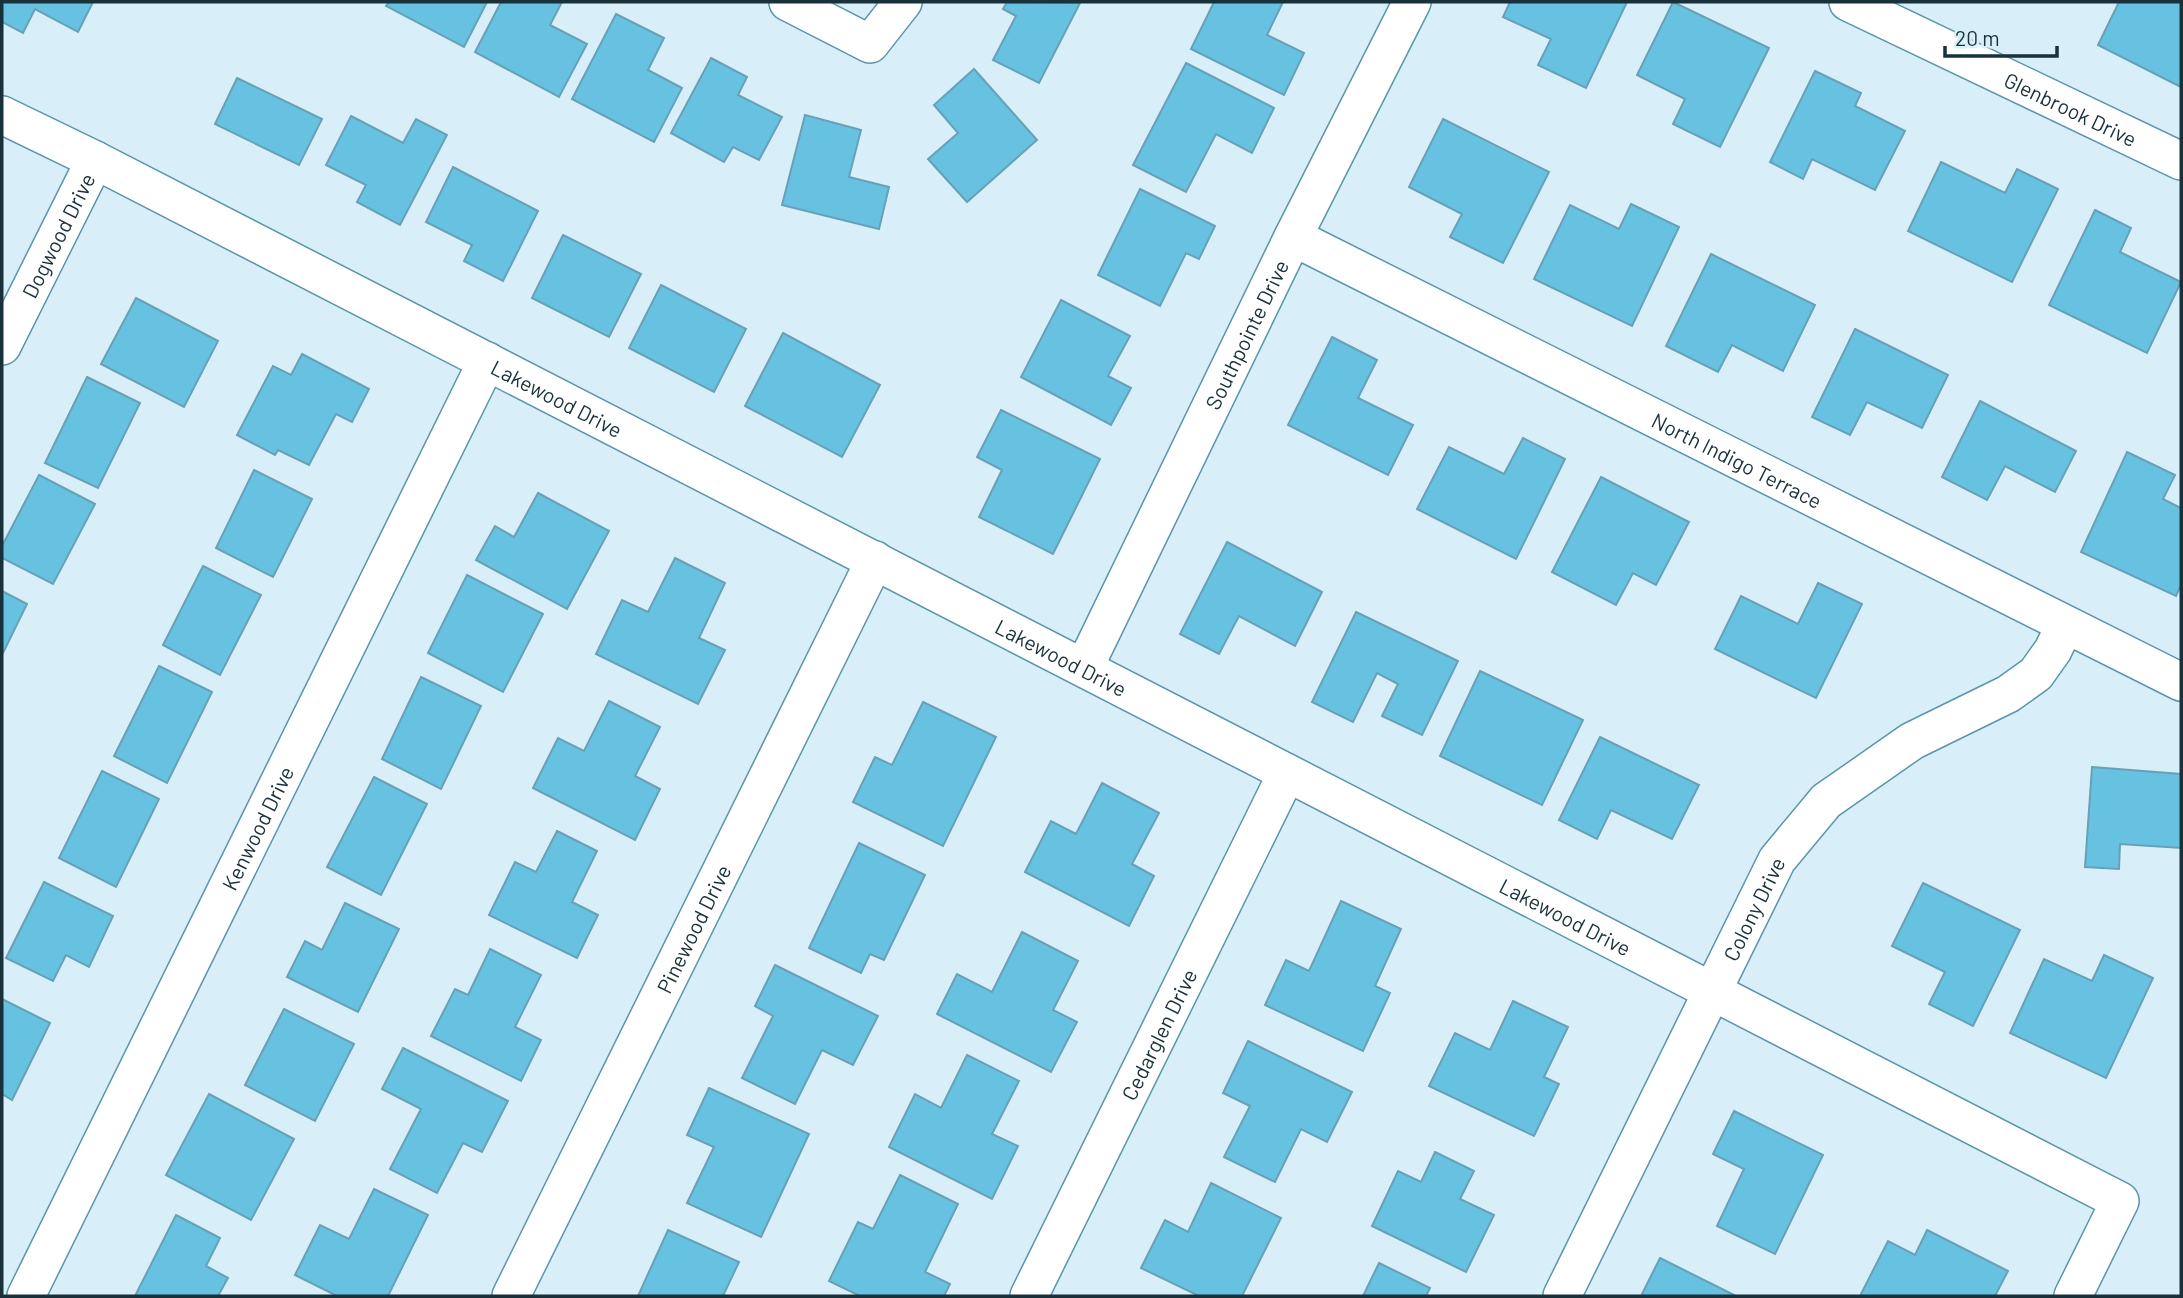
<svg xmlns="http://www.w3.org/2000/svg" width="2183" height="1298" viewBox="0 0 2183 1298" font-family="Barlow,sans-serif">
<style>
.building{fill:#67c1e1;stroke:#67a1b8;stroke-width:2}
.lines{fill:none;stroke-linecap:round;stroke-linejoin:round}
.minor-casing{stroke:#5a95ab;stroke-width:40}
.minor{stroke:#fff;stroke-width:37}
.labels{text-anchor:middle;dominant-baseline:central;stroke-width:7;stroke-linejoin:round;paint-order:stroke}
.street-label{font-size:21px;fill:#19313b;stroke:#d8eff9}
</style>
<rect width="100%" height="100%" fill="#d8eff9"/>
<g class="building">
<path d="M2,2H93L78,32L35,9L23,33L2,22Z"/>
<path d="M389,2H487L464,47L386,6Z"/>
<path d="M501,2H562L550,25L587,44L559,97L475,52Z"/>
<path d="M1007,2L1080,3L1039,83L993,60L1016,16L1003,9Z"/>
<path d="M1214,2H1283L1267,35L1304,53L1284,95L1191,49Z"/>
<path d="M1510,2H1627L1586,88L1538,65L1551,39L1503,17Z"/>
<path d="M1673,2L1769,48L1720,147L1673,124L1685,99L1637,75Z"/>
<path d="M2119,2H2181V87L2098,45Z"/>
<path d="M616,14L664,38L648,70L682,88L654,142L572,99Z"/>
<path d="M711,58L747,77L738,95L782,117L759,160L733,147L724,162L671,133Z"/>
<path d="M1186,63L1274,108L1252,153L1216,134L1186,192L1133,165Z"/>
<path d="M974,69L1037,140L967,202L928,159L958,133L934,105Z"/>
<path d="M1815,71L1861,93L1855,106L1905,131L1875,190L1812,159L1803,179L1770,162Z"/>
<path d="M237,78L322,119L299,165L215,124Z"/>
<path d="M805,115L861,130L849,177L889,187L879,229L782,205Z"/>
<path d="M351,116L403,143L416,119L447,135L400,225L357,202L366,185L326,165Z"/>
<path d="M1443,119L1549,172L1503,263L1450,237L1462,214L1409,187Z"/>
<path d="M1941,162L2005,193L2017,169L2058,189L2012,282L1908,231Z"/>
<path d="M453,167L538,211L503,281L464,261L472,245L426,222Z"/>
<path d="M1140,189L1215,226L1199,259L1186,253L1160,306L1098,275Z"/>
<path d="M1631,204L1679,227L1632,326L1534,279L1570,205L1619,229Z"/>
<path d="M2095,210L2131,228L2120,252L2181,282L2147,353L2049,305Z"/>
<path d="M563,235L641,274L609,337L532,298Z"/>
<path d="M1711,254L1815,305L1783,371L1732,345L1718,372L1666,346Z"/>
<path d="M661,285L746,329L714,392L629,348Z"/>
<path d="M136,298L218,341L184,407L101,364Z"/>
<path d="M1061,300L1130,336L1108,376L1131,388L1111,425L1021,377Z"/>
<path d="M1855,329L1948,375L1922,428L1867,402L1850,435L1812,417Z"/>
<path d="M783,333L880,385L842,457L745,406Z"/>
<path d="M1332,337L1377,360L1358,398L1413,425L1388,475L1288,425Z"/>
<path d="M302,354L369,389L352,422L336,414L309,465L278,450L275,455L237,435L273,366L291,375Z"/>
<path d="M87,377L140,403L98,488L45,463Z"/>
<path d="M1980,401L2076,451L2055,492L2005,466L1987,500L1942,477Z"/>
<path d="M1001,410L1100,459L1053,554L979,517L1002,470L977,457Z"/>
<path d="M1523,438L1565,459L1516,559L1417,509L1449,447L1504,474Z"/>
<path d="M2127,452L2175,475L2163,499L2181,508V585L2176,596L2081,552Z"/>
<path d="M254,470L312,499L273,577L216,548Z"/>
<path d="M39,475L95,504L53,584L2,558V546Z"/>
<path d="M1601,477L1689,522L1656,585L1633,573L1616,605L1552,572Z"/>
<path d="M538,493L609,531L567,609L476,560L495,526L514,537Z"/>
<path d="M1227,542L1322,592L1295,646L1239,616L1219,654L1180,634Z"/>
<path d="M675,558L725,583L699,638L725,650L698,704L596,654L622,600L648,612Z"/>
<path d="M203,566L261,595L220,675L163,645Z"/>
<path d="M467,575L543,614L503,692L428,653Z"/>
<path d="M1818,583L1862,604L1816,698L1715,649L1741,596L1798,624Z"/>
<path d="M2,591L27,604L2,655Z"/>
<path d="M1356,612L1458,661L1422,735L1382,716L1398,684L1377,673L1353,722L1312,702Z"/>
<path d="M159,666L212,692L167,783L114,756Z"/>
<path d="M1480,671L1583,720L1542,805L1440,756Z"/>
<path d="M421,677L481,706L441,789L382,759Z"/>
<path d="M609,701L660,727L635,776L660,789L635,840L533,788L558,738L584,751Z"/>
<path d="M923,702L996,737L943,846L853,802L875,757L892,765Z"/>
<path d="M1600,737L1699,785L1672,839L1611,810L1597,839L1559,820Z"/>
<path d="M2092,767L2181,774V848L2120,844L2119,869L2085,867Z"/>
<path d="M102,771L159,799L116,887L59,858Z"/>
<path d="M374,777L427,804L381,895L327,867Z"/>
<path d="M1102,783L1159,813L1132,864L1154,876L1129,926L1025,872L1051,821L1076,834Z"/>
<path d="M557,831L597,851L572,902L598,915L577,958L489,915L515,862L536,872Z"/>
<path d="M859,843L925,875L884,960L870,954L861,973L809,948Z"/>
<path d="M44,882L113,916L89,967L66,955L53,981L6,958Z"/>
<path d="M1923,883L2020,930L1973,1026L1929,1004L1945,972L1892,946Z"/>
<path d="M1341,901L1401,929L1375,986L1390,993L1363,1051L1265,1005L1286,960L1309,971Z"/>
<path d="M345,903L399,929L358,1012L287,977L305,941L322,950Z"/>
<path d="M1022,932L1078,961L1053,1010L1077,1022L1051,1072L937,1014L957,974L992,992Z"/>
<path d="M490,949L541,975L515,1027L541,1040L521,1081L431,1036L455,989L468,995Z"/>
<path d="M2104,955L2153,978L2106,1078L2010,1033L2044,959L2092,981Z"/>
<path d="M775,965L878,1016L853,1065L822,1050L795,1104L742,1078L773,1016L755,1006Z"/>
<path d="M2,999L50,1023L12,1100L2,1094Z"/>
<path d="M1513,1001L1568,1027L1544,1077L1559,1084L1534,1136L1429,1086L1455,1033L1490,1050Z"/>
<path d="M284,1009L354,1044L315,1121L245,1085Z"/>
<path d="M1248,1041L1352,1092L1327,1142L1301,1129L1275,1182L1224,1157L1250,1106L1223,1093Z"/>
<path d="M403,1048L508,1101L482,1152L463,1143L437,1193L390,1169L421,1109L382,1089Z"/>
<path d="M967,1055L1019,1081L992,1134L1018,1146L992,1199L889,1147L915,1094L941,1108Z"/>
<path d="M709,1088L809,1134L761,1237L687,1203L714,1147L687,1135Z"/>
<path d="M209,1094L294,1139L251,1220L166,1175Z"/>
<path d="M1734,1111L1823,1155L1775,1254L1717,1226L1744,1169L1713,1154Z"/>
<path d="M1435,1152L1474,1171L1460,1199L1494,1215L1466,1272L1372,1226L1398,1171L1421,1182Z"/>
<path d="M900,1175L958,1204L925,1272L950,1284L944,1296H860L829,1281L858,1222L873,1229Z"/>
<path d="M1211,1183L1281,1218L1242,1296H1199L1141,1268L1165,1220L1188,1232Z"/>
<path d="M374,1189L428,1215L388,1296H337L295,1275L320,1225L349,1239Z"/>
<path d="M176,1215L220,1238L206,1266L228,1278L218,1296H135Z"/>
<path d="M668,1230L739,1262L723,1296H638Z"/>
<path d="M1927,1230L2008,1271L1995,1296H1860L1888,1241L1915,1255Z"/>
<path d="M1660,1258L1736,1296H1641Z"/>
<path d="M1379,1263L1430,1288L1426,1296H1363Z"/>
</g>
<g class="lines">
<defs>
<g id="minor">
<path d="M788,2L870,44L903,2"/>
<path id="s1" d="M1848,2L2181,161"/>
<path id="s2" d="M2,115L95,160L2120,1201L2073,1296"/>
<path id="s3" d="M1293,237L2181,682"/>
<path id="s4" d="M2,346L95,160"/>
<path id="s5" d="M1084,668L1293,237L1412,2"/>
<path id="s6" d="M26,1296L487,361"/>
<path id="s7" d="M511,1296L875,560"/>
<path id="s8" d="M1029,1296L1287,773"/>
<path id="s9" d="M1562,1296L1777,860L1826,801L1912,741L2008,694L2036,674L2053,650L2065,625"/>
</g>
</defs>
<use href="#minor" class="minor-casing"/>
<use href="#minor" class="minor"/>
</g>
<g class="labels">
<g class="street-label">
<text stroke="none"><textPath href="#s1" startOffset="247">Glenbrook Drive</textPath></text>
<text stroke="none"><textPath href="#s4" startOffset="124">Dogwood Drive</textPath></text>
<text stroke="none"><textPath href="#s5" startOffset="371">Southpointe Drive</textPath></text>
<text stroke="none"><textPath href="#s2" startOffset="623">Lakewood Drive</textPath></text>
<text stroke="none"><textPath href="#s3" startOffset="497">North Indigo Terrace</textPath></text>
<text stroke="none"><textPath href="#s2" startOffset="1190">Lakewood Drive</textPath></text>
<text stroke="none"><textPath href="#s6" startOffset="522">Kenwood Drive</textPath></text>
<text stroke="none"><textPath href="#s9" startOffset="432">Colony Drive</textPath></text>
<text stroke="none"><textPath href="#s2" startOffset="1757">Lakewood Drive</textPath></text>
<text stroke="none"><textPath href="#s7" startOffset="410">Pinewood Drive</textPath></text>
<text stroke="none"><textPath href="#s8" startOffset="292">Cedarglen Drive</textPath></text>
</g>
</g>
<rect width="2183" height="1298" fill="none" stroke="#19313b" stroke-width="7"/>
<path d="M1945 46v10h112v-10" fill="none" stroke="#19313b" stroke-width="3.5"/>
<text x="1955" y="46" font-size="21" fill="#19313b" stroke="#d8eff9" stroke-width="5" paint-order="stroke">20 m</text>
</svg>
